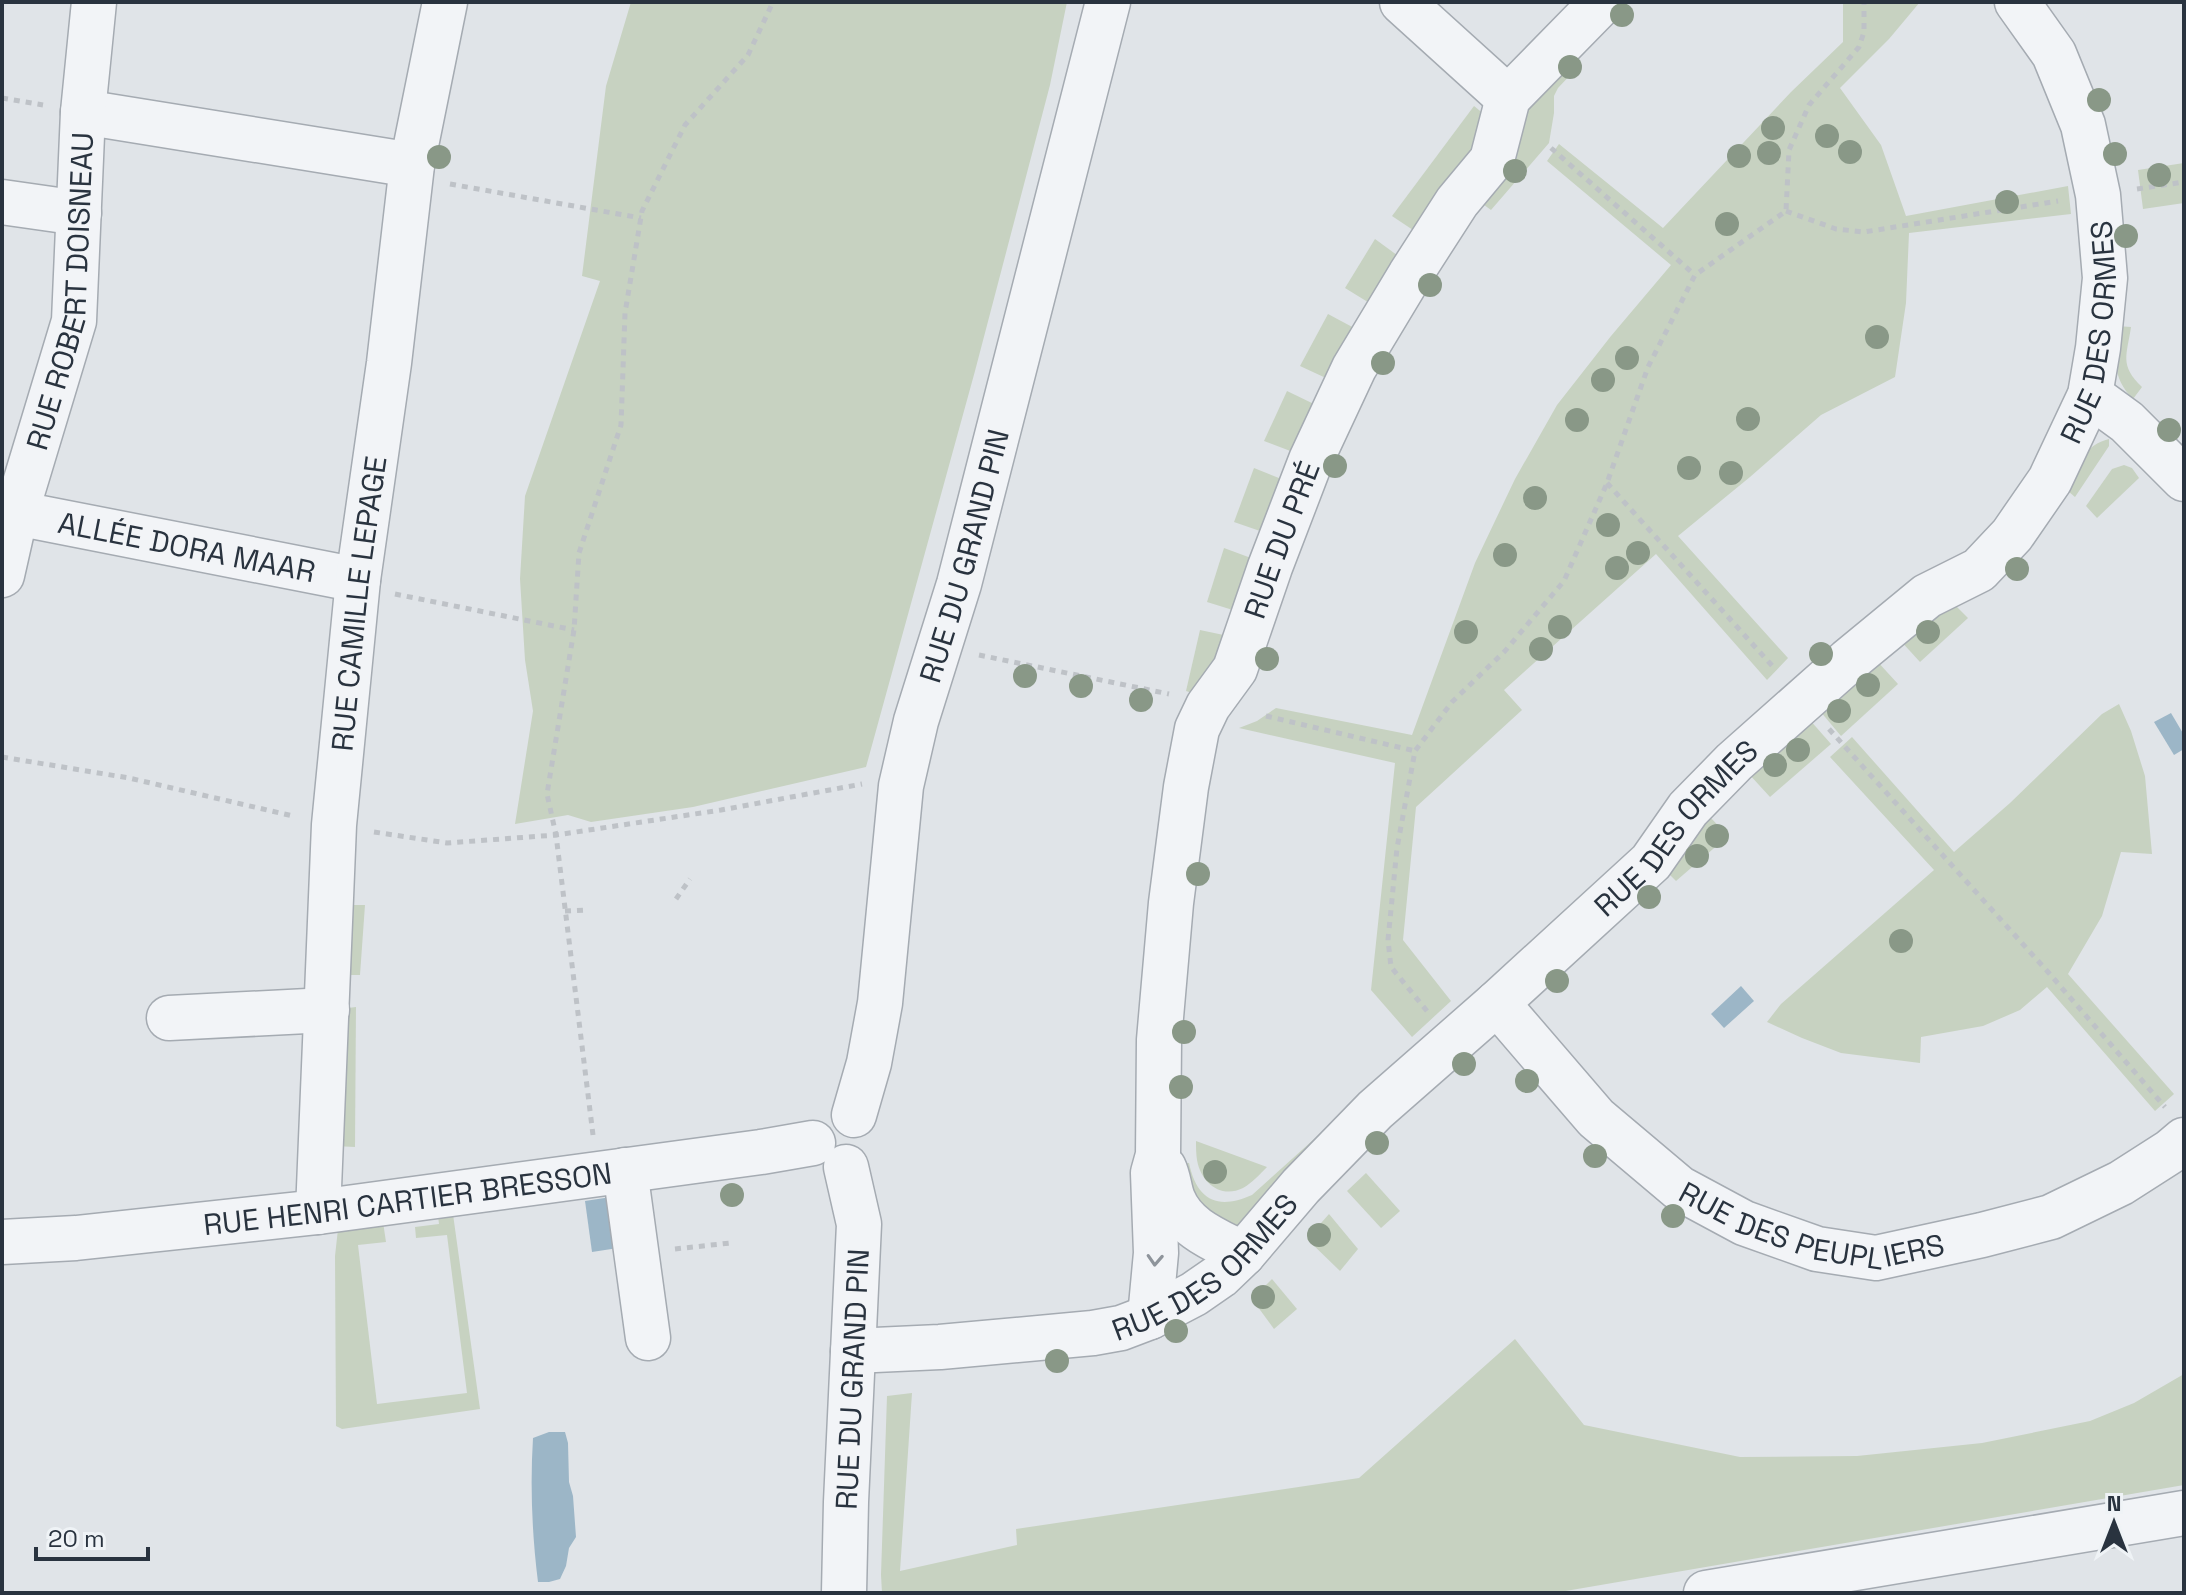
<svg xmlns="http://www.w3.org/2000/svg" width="2186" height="1595" viewBox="0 0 2186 1595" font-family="'Space Grotesk',sans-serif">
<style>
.green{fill:#c7d2c1}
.water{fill:#9cb6c7}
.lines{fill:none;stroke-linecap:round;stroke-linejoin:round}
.minor-casing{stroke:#a5abb2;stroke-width:47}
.path{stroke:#bec2c7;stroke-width:5;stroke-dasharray:6 6;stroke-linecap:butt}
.minor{stroke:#f2f4f7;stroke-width:44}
.tree{fill:#899887}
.oneway{stroke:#8e949b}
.labels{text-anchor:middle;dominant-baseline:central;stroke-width:6;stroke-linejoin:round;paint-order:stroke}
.street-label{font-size:30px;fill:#29333f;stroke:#eff3f6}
</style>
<rect width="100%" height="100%" fill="#e0e4e8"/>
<g class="green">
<path d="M631,2H1067L1050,85L975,371L866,767L693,807L591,822L568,815L515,824L533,711L525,660L520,579L525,496L600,281L582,276L606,86Z"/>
<path d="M1843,2H1920L1889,39L1840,88L1881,145L1906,216L2068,186L2071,214L1909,233L1906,303L1895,377L1821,415L1750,477L1678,536L1788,658L1767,680L1656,554L1504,690L1522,710L1416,807L1403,940L1451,1001L1412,1037L1371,990L1395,763L1239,728L1257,721L1276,708L1412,735L1475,563L1515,479L1557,405L1611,336L1671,265L1547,161L1559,144L1663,228L1791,92L1843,42Z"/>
<path d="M1566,60L1576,69L1558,88L1554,96V113L1549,143L1491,210L1480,202L1522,114Z"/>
<path d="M1474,106L1485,115L1478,155L1419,234L1392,216Z"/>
<path d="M2184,163V203L2143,209L2138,170Z"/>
<path d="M1375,239L1401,258L1371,304L1345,288Z"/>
<path d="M1328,314L1356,329L1328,379L1300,366Z"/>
<path d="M2117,326L2131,327C2127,355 2119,365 2142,387L2133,399C2111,377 2115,355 2117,326Z"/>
<path d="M1287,391L1316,405L1293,452L1264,441Z"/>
<path d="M2109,439V446L2075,497L2061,485C2075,467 2086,444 2109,439Z"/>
<path d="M2124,465L2132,468L2139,478L2097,518L2086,506L2112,469Z"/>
<path d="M1254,468L1284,480L1266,531H1260L1234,522Z"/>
<path d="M1224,548L1251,558L1236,611L1207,602Z"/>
<path d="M1953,603L1968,618L1920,662L1899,639Z"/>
<path d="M1200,630L1233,637L1198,695L1186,691Z"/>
<path d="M1876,660L1898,684L1841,736L1820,711Z"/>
<path d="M2119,704L2131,731L2145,776L2152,854L2121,852L2102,916L2068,974L2174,1094L2155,1111L2047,987L2020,1010L1983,1026L1921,1037L1920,1063L1841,1053L1802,1038L1767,1022L1781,1004L1934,870L1830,757L1852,737L1954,852L2010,803L2102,714Z"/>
<path d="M1809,719L1831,744L1770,797L1748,773Z"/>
<path d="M1710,817L1728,836L1676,881L1664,869Z"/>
<path d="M344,905H365L360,975H342Z"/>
<path d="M356,1007L355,1147L334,1146L340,1009Z"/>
<path d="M1363,1095L1252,1218L1232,1228H1216L1174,1164L1189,1163C1197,1201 1218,1210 1252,1195Z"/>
<path d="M1196,1141L1267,1167C1260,1174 1252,1183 1243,1188C1221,1199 1201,1183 1197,1160C1196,1154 1196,1147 1196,1141Z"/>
<path d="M1366,1173L1400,1211L1381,1228L1347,1191Z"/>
<path d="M452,1207L480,1409L342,1429L336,1426L335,1256L338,1229L383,1222L386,1242L358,1245L377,1404L467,1393L447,1235L416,1238L415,1227L439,1224L437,1208Z"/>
<path d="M1329,1214L1358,1249L1340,1271L1307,1239Z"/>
<path d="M1272,1279L1297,1309L1274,1329L1252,1299Z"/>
<path d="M1515,1339L1584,1425L1740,1457L1857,1456L1982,1443L2090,1421L2134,1403L2184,1374V1485L1554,1593H882L881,1575L887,1396L912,1393L900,1571L1017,1545L1016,1529L1359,1478Z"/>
</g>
<g class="water">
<path d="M2171,713L2184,735V749L2174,755L2154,722Z"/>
<path d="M1741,986L1754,1001L1724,1028L1711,1014Z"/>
<path d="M611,1197L618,1248L592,1252L585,1201Z"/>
<path d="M549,1432H565L568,1443L569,1482L573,1496L576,1537L569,1548L566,1566L560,1579L549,1582H538C532,1534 530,1486 533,1438Z"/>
</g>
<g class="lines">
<defs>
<g id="minor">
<path d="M1402,2L1508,98"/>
<path d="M83,112L412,165"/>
<path d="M2,202L79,213"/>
<path d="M2090,395L2127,422L2184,479"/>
<path id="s1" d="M16,513L358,580"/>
<path id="s2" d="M2,575L16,513L74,321L83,112L94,2"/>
<path id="s3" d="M1497,1003L1596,1118L1679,1188L1744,1223L1817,1249L1876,1258L1982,1235L2051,1217L2121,1183L2171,1151L2184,1140"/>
<path d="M169,1018L327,1010"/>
<path id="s4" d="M854,1115L869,1063L880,1003L901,786L916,721L959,584L1108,2"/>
<path d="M1164,1168C1169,1178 1169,1189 1173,1199C1185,1229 1216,1240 1243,1254"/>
<path d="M625,1170L648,1338"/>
<path id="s5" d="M318,1212L334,825L358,580L389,363L412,165L445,2"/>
<path id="s6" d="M2,1242L76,1238L318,1212L761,1152L813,1143"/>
<path id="s7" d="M1150,1317L1156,1253L1153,1173L1158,1155L1159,1040L1171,903L1186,787L1197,729L1208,706L1235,669L1270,567L1311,460L1354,368L1410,275L1457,202L1492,160L1508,98L1602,2"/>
<path id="s8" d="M853,1351L940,1347L1093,1333L1121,1328L1150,1317L1194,1294L1220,1276L1243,1254L1301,1186L1375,1110L1497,1003L1651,862L1688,809L1734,762L1848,661L1927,596L1979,570L2012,535L2050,480L2090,395L2098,348L2105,278L2098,195L2083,125L2054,54L2017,2"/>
<path id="s9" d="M844,1593L846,1502L859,1224L846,1167"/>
<path d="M1706,1593L2184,1513"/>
</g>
</defs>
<use href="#minor" class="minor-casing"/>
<g class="path">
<path d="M2,98L43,105"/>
<path d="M1551,148L1695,275"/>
<path d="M450,184L641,218"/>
<path d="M2137,189L2184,182"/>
<path d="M1786,211L1836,229L1864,232L2058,201"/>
<path d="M1607,483L1776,670"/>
<path d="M395,594L574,630"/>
<path d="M979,655L1169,694"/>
<path d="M1266,716L1415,751"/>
<path d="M1829,729L2048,972L2165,1107"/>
<path d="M2,757L129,778L293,816"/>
<path d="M374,832L447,843L556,835L721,810L862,784"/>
<path d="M676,899L690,879"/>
<path d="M565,911L587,910"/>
<path d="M1427,1011L1391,967L1388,940L1397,848L1415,751L1452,702L1505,651L1564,581L1607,483L1648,367L1695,275L1786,211L1789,150L1809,105L1859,47L1864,32V2"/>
<path d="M593,1135L556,835L547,794L574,630L579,553L621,425L625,313L642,211L685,125L748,55L773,2"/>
<path d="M675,1249L730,1243"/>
</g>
<use href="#minor" class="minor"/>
</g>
<g class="tree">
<circle cx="1622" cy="15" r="12"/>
<circle cx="1570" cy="67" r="12"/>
<circle cx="2099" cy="100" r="12"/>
<circle cx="1773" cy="128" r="12"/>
<circle cx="1827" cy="136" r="12"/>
<circle cx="1850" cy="152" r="12"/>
<circle cx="1769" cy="153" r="12"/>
<circle cx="2115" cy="154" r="12"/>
<circle cx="1739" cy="156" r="12"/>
<circle cx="439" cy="157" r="12"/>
<circle cx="1515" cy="171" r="12"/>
<circle cx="2159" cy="175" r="12"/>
<circle cx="2007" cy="202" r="12"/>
<circle cx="1727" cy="224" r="12"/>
<circle cx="2126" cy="236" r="12"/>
<circle cx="1430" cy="285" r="12"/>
<circle cx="1877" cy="337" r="12"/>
<circle cx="1627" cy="358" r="12"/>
<circle cx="1383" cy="363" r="12"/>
<circle cx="1603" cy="380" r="12"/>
<circle cx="1748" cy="419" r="12"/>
<circle cx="1577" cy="420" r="12"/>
<circle cx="2169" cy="430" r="12"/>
<circle cx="1335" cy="466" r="12"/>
<circle cx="1689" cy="468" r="12"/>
<circle cx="1731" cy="473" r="12"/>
<circle cx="1535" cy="498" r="12"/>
<circle cx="1608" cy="525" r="12"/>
<circle cx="1638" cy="553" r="12"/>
<circle cx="1505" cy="555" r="12"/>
<circle cx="1617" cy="568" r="12"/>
<circle cx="2017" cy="569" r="12"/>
<circle cx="1560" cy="627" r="12"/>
<circle cx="1466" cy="632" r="12"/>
<circle cx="1928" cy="632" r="12"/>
<circle cx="1541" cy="649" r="12"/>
<circle cx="1821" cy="654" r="12"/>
<circle cx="1267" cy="659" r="12"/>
<circle cx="1025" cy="676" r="12"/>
<circle cx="1868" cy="685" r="12"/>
<circle cx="1081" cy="686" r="12"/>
<circle cx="1141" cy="700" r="12"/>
<circle cx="1839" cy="711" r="12"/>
<circle cx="1798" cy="750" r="12"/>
<circle cx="1775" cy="765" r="12"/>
<circle cx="1717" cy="836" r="12"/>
<circle cx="1697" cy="856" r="12"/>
<circle cx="1198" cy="874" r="12"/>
<circle cx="1649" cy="897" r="12"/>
<circle cx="1901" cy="941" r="12"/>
<circle cx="1557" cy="981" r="12"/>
<circle cx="1184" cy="1032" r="12"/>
<circle cx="1464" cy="1064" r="12"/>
<circle cx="1527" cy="1081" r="12"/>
<circle cx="1181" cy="1087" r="12"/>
<circle cx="1377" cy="1143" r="12"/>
<circle cx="1595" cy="1156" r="12"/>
<circle cx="1215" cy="1172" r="12"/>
<circle cx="732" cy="1195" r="12"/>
<circle cx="1673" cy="1216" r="12"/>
<circle cx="1319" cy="1235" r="12"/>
<circle cx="1263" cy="1297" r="12"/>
<circle cx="1176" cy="1331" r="12"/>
<circle cx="1057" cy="1361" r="12"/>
</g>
<defs><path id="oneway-chevron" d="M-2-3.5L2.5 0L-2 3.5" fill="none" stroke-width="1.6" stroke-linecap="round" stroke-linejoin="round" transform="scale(2)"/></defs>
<use class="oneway" href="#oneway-chevron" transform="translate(1155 1260) rotate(93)"/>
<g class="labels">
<g class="street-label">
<text stroke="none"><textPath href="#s2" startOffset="292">RUE ROBERT DOISNEAU</textPath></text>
<text stroke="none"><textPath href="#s8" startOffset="1694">RUE DES ORMES</textPath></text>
<text stroke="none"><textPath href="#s7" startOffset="800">RUE DU PRÉ</textPath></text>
<text stroke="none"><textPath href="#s1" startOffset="174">ALLÉE DORA MAAR</textPath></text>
<text stroke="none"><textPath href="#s4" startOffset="572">RUE DU GRAND PIN</textPath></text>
<text stroke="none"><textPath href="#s5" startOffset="610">RUE CAMILLE LEPAGE</textPath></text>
<text stroke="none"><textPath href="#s8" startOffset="1022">RUE DES ORMES</textPath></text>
<text stroke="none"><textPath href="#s6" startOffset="408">RUE HENRI CARTIER BRESSON</textPath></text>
<text stroke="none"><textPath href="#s3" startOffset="402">RUE DES PEUPLIERS</textPath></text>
<text stroke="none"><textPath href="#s8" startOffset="374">RUE DES ORMES</textPath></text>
<text stroke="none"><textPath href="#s9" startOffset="214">RUE DU GRAND PIN</textPath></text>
</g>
</g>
<rect width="2186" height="1595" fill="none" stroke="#29333f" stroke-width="8"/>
<g transform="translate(2114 1523)" stroke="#eff3f6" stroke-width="6" paint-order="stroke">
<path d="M0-6L14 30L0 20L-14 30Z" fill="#29333f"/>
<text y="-12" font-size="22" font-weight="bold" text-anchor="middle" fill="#29333f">N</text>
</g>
<path d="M36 1547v12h112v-12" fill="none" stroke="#29333f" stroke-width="4"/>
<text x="48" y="1547" font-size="24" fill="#29333f" stroke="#eff3f6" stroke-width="6" paint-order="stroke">20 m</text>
</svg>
